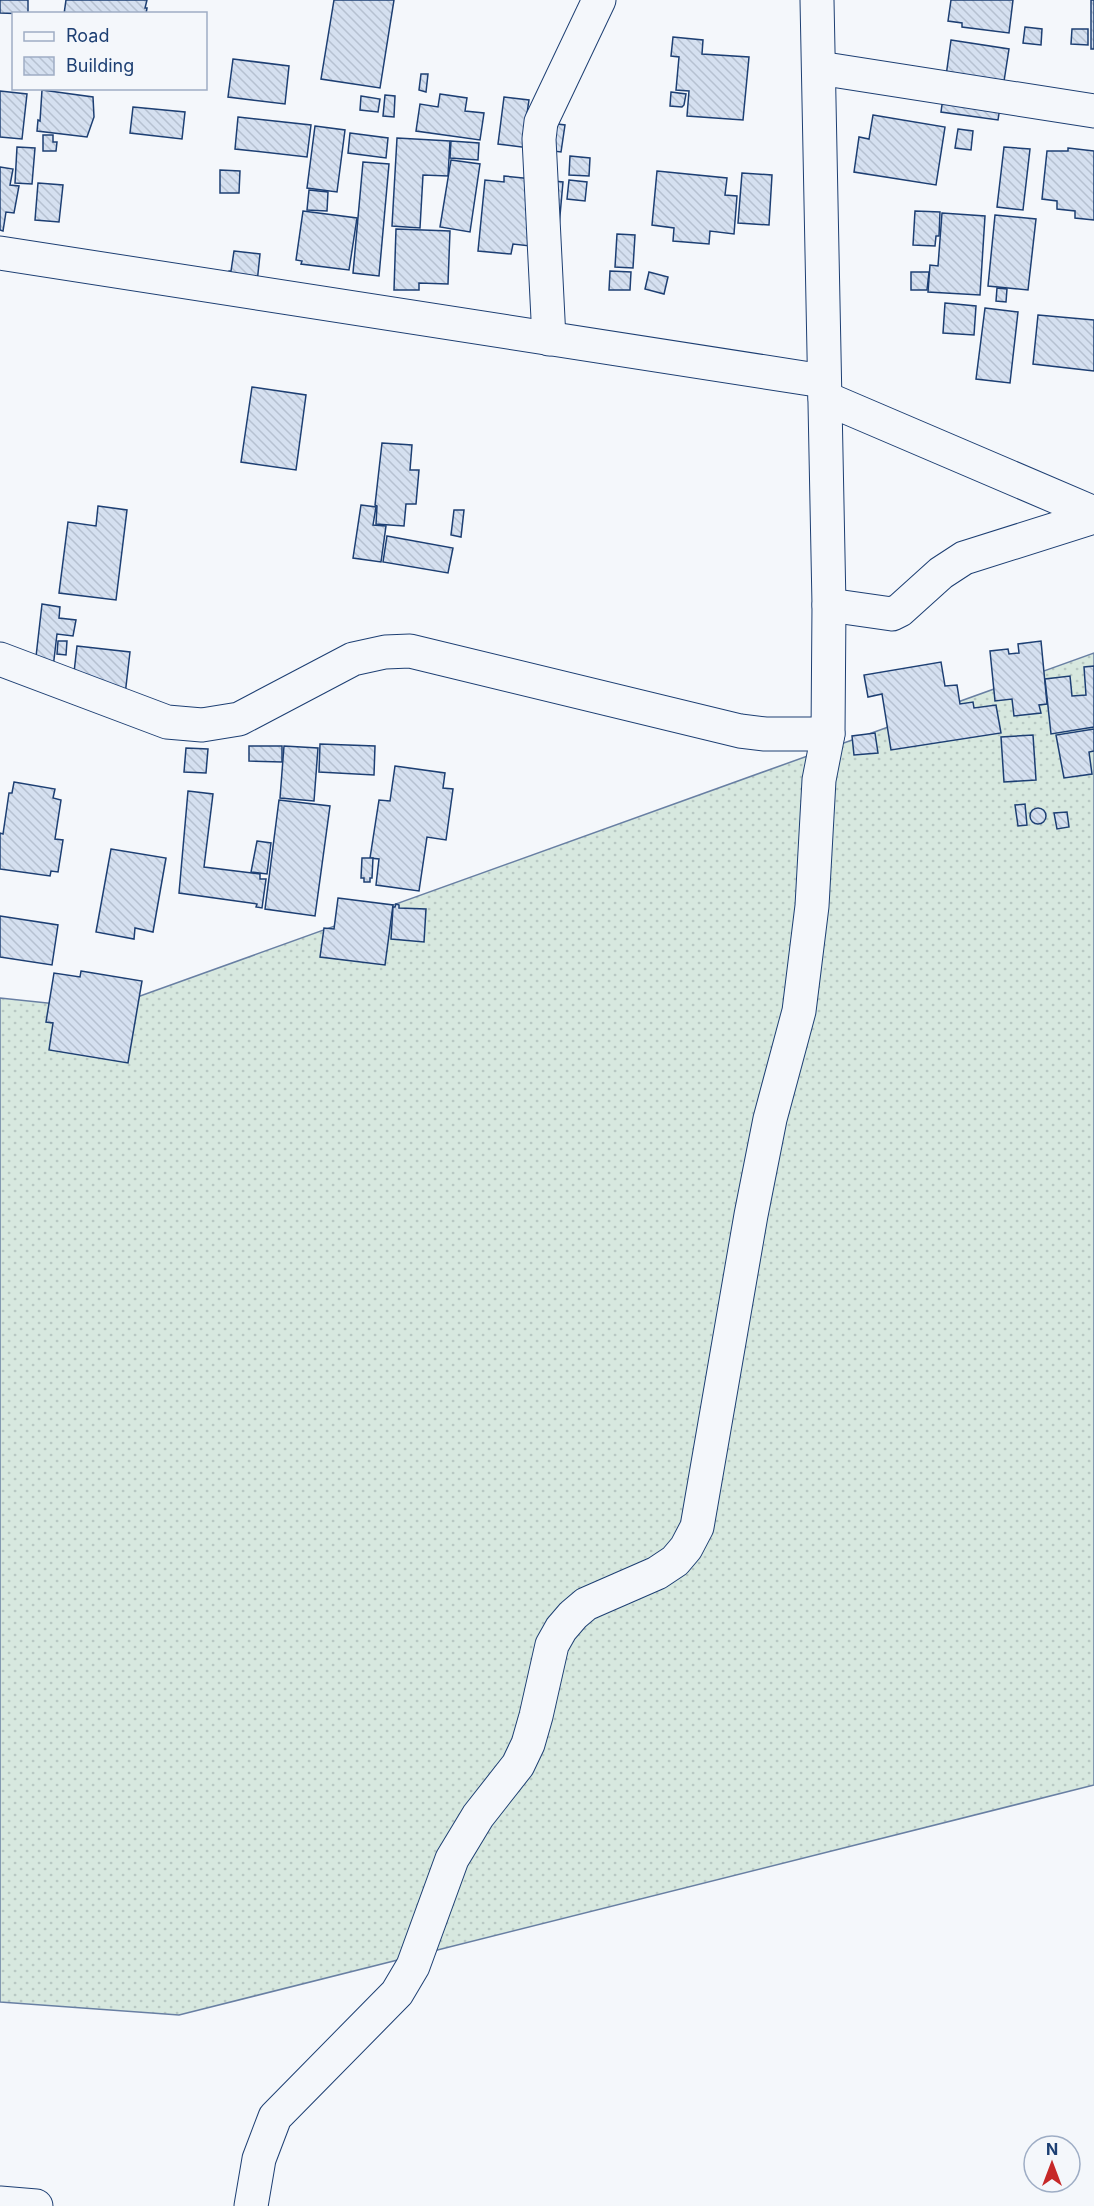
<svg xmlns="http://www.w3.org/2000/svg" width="1094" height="2206" viewBox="0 0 1094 2206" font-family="Inter,sans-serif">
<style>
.grass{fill:url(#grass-dots);stroke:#687fa3;stroke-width:1.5}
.building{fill:url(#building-back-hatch);stroke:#1d3f73;stroke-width:1.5}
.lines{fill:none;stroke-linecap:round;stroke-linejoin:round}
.minor-casing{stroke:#1d3f73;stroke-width:35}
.trunk-casing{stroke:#1d3f73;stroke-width:35}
.minor{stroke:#f4f7fb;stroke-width:33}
.trunk{stroke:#f4f7fb;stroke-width:33}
</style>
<defs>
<pattern id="grass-dots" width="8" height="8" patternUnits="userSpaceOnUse" patternTransform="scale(1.5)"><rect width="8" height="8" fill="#d7e8df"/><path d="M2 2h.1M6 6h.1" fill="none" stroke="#b8c8c3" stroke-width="1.8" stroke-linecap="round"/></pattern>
<pattern id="building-back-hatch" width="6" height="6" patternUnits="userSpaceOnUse" patternTransform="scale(1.5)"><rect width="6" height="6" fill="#d5e0f0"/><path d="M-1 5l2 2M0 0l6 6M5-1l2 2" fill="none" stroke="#b6c1d1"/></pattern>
</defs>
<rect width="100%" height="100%" fill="#f4f7fb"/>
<path class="grass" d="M1094,653V1785L179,2015L0,2002V998L104,1009Z"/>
<g class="building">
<path d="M0,0H28V14L0,13Z"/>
<path d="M66,0H147L145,8H147L146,14H64Z"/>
<path d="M334,0H394L380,88L321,79Z"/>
<path d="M951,0H1013L1009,33L962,27V23L948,21Z"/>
<rect x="1091" y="0" width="3" height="49"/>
<path d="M1025,27L1042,29L1041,45L1023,43Z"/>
<path d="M1072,29H1088V45L1071,44Z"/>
<path d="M673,37L703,40L702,54L749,57L743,120L687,116L689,91L676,90L679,57L671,56Z"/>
<path d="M951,40L1009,49L998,120L941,112Z"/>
<path d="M233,59L289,66L285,104L228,97Z"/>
<path d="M421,74H428L426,92L419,90Z"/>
<path d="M42,90L93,97L94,117L87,137L37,131L38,120L40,121Z"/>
<path d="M0,91L27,94L22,139L0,137Z"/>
<path d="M671,92L686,94L684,105L682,107L670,106Z"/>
<path d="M440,94L467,98L465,111L484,113L480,140L416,131L420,104L438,107Z"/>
<path d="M385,95L395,96L394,117L383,116Z"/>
<path d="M361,96L380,99L378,112L360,110Z"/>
<path d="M504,97L529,100L526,120L565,125L561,152L498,144Z"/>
<path d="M133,107L185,112L182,139L130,133Z"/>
<path d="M873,115L945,127L936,185L854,172L859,137L869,139Z"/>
<path d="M238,117L311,125L307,157L235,149Z"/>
<path d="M315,126L345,130L337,192L307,188Z"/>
<path d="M958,129L973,131L971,150L955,148Z"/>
<path d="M350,133L388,138L386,158L348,153Z"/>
<path d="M43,135H53V142H57L56,151H43Z"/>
<path d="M397,138L450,141L448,176L423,175L420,228L392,226Z"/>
<path d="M451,141L479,143L478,160L450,158Z"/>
<path d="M17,147L35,148L32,184L15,183Z"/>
<path d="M1004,147L1030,149L1023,210L997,207Z"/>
<path d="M1068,148L1094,151V220L1075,218V211L1057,209V201L1042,199L1047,151H1068Z"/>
<path d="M570,156L590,158L589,176L569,175Z"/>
<path d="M451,160L480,164L470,232L440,227Z"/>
<path d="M363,162L389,164L379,276L353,273Z"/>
<path d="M0,167L13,169L10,185L19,186L14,213L6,212L3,231L0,230Z"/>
<path d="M220,170L240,171L239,193H220Z"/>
<path d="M657,171L727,178L725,195L737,196L734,234L710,231L709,244L673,241L674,228L652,225Z"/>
<path d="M742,173L772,175L769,225L738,223Z"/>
<path d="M504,176L563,182L557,249L513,244L511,254L478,251L485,180L504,182Z"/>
<path d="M569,180L587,182L585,201L567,199Z"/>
<path d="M38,183L63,185L59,222L35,220Z"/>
<path d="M309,190L328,192L327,211L307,210Z"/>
<path d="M303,211L357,218L349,270L301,264L302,261L296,260Z"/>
<path d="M915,211L940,212L939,236H936L935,246L913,245Z"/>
<path d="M942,213L985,216L980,295L928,292L930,265L938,266Z"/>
<path d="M995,215L1036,219L1028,290L988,286Z"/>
<path d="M396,229L450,231L448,284L419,283V290H394Z"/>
<path d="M617,234L635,235L633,268L615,267Z"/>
<path d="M234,251L260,254L257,283L228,276L229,271H231Z"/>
<path d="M610,271L631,272L630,290H609Z"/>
<path d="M649,272L668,277L664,294L645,289Z"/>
<path d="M911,272H929L927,290H911Z"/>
<path d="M997,288L1007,289L1006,302L996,301Z"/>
<path d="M945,303L976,306L974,335L943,333Z"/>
<path d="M985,308L1018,312L1010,383L976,379Z"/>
<path d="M1038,315L1094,320V371L1033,364Z"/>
<path d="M252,387L306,395L296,470L241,462Z"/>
<path d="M382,443L412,445L410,470H419L416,504H406L404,526L376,524L377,506L375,505Z"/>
<path d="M361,505L376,507L373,525L386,526L381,562L353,558Z"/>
<path d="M98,506L127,510L116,600L59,593L68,522L96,526Z"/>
<path d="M454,510H464L461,537L451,535Z"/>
<path d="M387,536L453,548L448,573L383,562Z"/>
<path d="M42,604L60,607L59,618L76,620L73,636L57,634L51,685L33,683Z"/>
<path d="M58,641H67L66,655L57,654Z"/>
<path d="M1041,641L1047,704L1039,705L1041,713L1014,716L1012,699L995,701L990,651L1008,649L1009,654L1019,653L1018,644Z"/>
<path d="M77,646L130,652L125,695L72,690Z"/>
<path d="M941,662L945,686L957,685L960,704L973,702L974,708L996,705L1001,733L891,750L882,694L868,697L864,675Z"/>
<path d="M1094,666V727L1051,734L1045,679L1070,676L1072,696L1086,695L1084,667Z"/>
<path d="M1094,729V751L1089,752L1092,774L1064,778L1056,735Z"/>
<path d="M875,733L878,753L854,755L852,736Z"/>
<path d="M1033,735L1036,780L1004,782L1001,737Z"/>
<path d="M320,744L375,746L374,775L319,772Z"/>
<path d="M249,746H282V762L249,761Z"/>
<path d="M284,746L318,748L314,801L280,798Z"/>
<path d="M186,748L208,749L206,773L184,772Z"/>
<path d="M395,766L445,773L443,788L453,789L446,840L427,837L419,891L376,885L379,859L370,858L379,800L390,801Z"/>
<path d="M14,782L55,789L53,798L61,800L55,839L63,840L58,872L51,871L50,876L0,869V833L3,834L9,793H12Z"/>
<path d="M188,791L213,794L204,867L260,874V879H266L262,908L256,907L257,904L179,893Z"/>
<path d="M279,800L330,806L315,916L265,909Z"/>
<path d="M1025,804L1027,825L1018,826L1015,805Z"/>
<circle cx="1038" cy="816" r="8"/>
<path d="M1067,812L1069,827L1057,829L1054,813Z"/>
<path d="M257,841L271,843L267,874L251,872Z"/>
<path d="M111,849L166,858L153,932L135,928L134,939L96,932Z"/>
<path d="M362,858H373L372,878H370V882H364V878H361Z"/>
<path d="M338,898L393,905L385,965L320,957L324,928L334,929Z"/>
<path d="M396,904L399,905V908L426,909L424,942L391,939L393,907H395Z"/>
<path d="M0,916L58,925L52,965L0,957Z"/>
<path d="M81,971L142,981L128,1063L49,1050L53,1023L46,1022L54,973L80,977Z"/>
</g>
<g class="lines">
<defs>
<g id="minor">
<path d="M819,68L1094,111"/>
<path d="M0,253L823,381"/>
<path d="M549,339L539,139L541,122L599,0"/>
<path d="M825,398L1094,513"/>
<path d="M829,605L892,614L900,610L941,573L964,558L1094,517"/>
<path d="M0,659L167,722L202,725L239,719L353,659L385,652L410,651L740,731L765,734H828"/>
<path d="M251,2206L259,2159L275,2117L397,1993L413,1966L452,1859L478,1816L518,1765L528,1744L536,1716L552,1645L561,1629L573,1615L586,1604L657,1573L675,1561L686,1548L697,1527L751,1215L770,1119L799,1011L812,906L819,780L828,734L829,605L817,0"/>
</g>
<path id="trunk" d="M0,2203L36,2206"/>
</defs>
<use href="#minor" class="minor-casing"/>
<use href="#trunk" class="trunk-casing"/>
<use href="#minor" class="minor"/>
<use href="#trunk" class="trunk"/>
</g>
<rect x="12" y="12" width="195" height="78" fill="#f4f7fb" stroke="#9eadc5" stroke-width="1.5"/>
<rect x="24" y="32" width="30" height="9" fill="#f4f7fb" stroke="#9eadc5" stroke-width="1.5"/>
<text x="66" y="42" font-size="18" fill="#1d3f73">Road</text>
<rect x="24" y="57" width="30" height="18" fill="url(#building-back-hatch)" stroke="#9eadc5" stroke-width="1.5"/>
<text x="66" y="72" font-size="18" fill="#1d3f73">Building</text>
<g transform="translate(1052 2164)"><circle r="28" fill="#f4f7fb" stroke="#9eadc5" stroke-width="1.5"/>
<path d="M0-4.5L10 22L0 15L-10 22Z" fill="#c62828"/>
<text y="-9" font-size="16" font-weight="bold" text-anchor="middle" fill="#1d3f73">N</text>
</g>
</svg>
